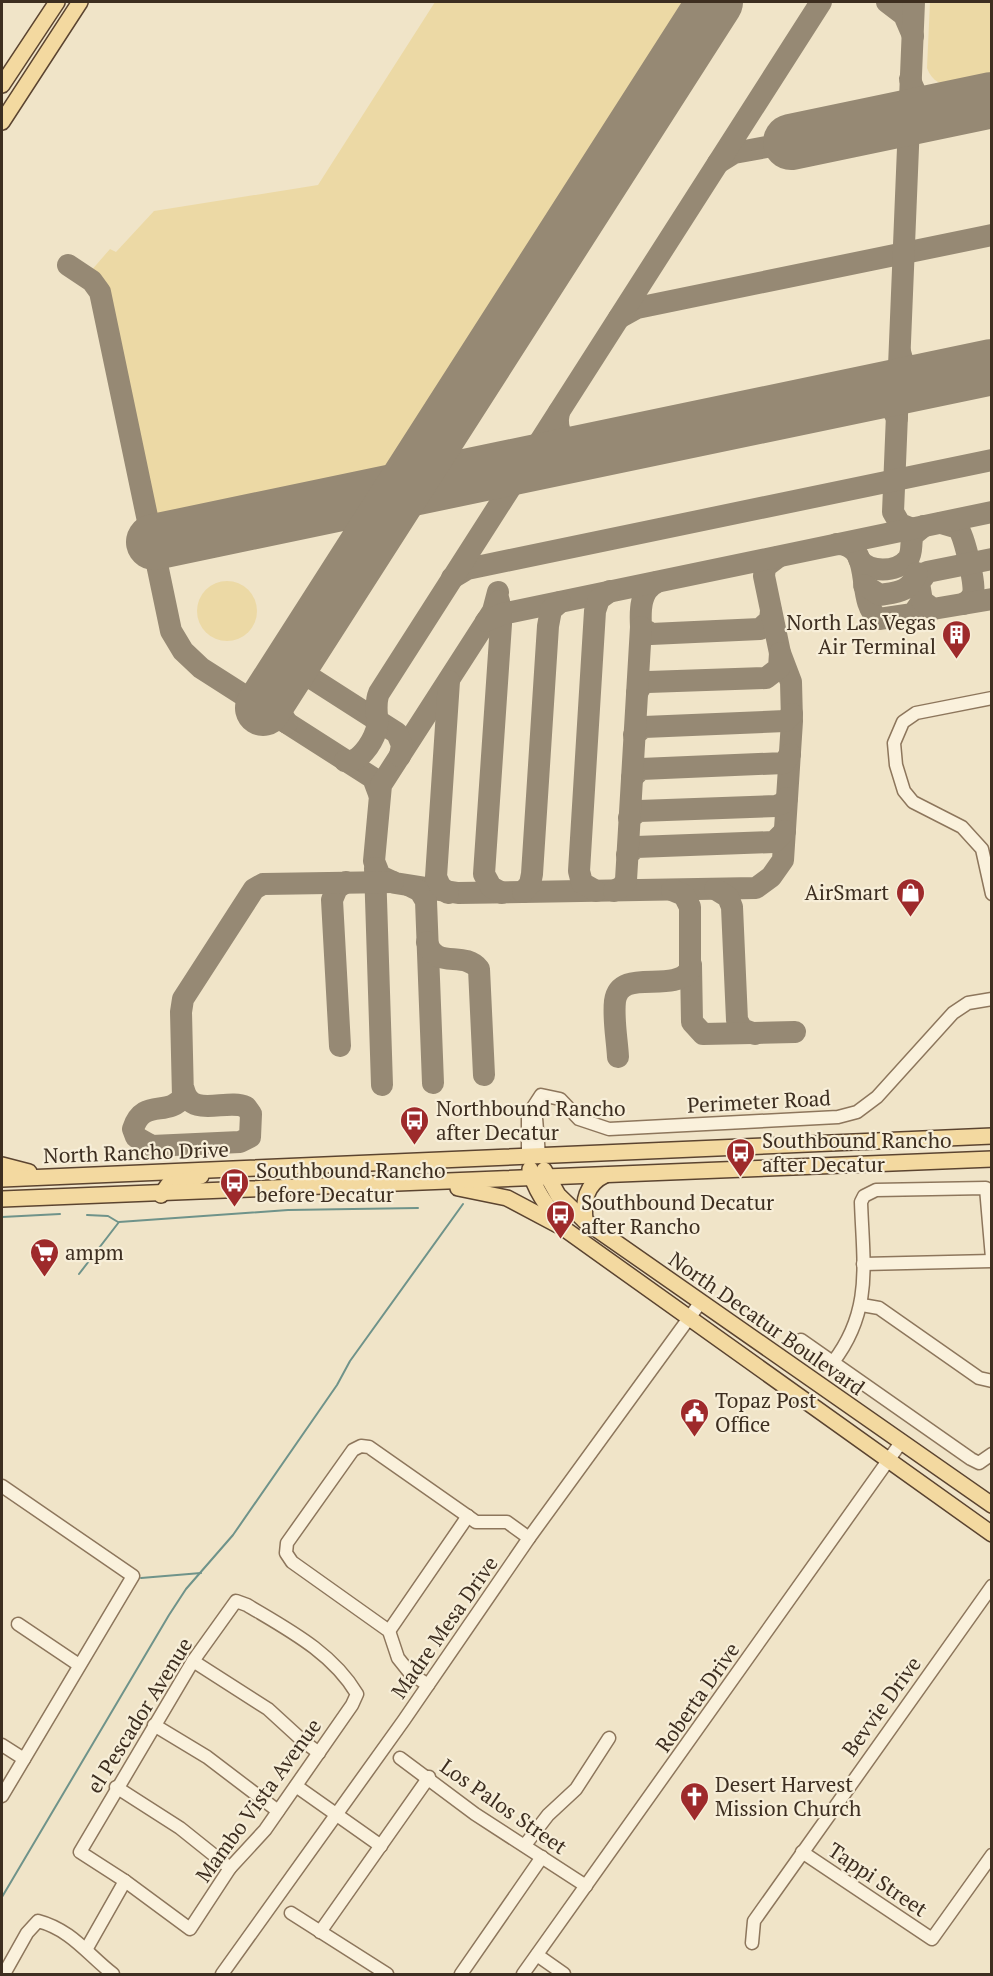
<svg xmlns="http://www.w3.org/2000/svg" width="993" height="1976" viewBox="0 0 993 1976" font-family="'PT Serif',serif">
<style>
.sand{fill:#ecd9a5}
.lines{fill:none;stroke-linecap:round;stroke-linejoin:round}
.stream{stroke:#6f938a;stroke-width:2}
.taxiway{stroke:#968974;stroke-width:22}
.runway{stroke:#968974;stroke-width:56}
.minor-casing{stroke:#8d765c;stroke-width:15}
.major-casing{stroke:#5b4430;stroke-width:18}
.minor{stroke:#faf1dc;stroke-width:12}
.major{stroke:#f3d9a0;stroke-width:15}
.labels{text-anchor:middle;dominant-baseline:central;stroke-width:4.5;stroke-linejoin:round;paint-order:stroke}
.poi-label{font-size:21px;fill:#3d2e20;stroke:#f7eed8;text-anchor:start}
.street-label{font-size:21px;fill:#3d2e20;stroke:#f7eed8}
</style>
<rect width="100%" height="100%" fill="#f0e4c8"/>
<g class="sand">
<path d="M435,2H696L392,478L173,523L157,517L154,512L108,294L90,272L110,249L116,252L154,211L318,185Z"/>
<path d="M930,2H991V79C970,84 937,96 927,68Z"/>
<circle cx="227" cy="611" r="30"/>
</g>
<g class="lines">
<g class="stream">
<path d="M87,1215L108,1216L118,1222"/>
<path d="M2,1217L60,1214"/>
<path d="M79,1274L119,1222L288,1210L418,1208"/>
<path d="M141,1578L201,1573"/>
<path d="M2,1897L169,1615L186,1589L233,1535L337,1385L350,1361L463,1204"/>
</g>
<g class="taxiway">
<path d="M887,2L904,15L913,36"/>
<path d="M910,79C916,99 924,105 943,110"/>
<path d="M718,163L734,153L783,144"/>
<path d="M68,265L92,281L100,292L171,631L183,651L201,668L373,778L379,794"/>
<path d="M619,318L637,308L992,235"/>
<path d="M900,352C904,370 915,379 934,379"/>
<path d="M865,393L889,403L897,418"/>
<path d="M559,412C554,435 567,447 588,452"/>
<path d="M941,523L958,528C964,536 976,584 973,594C971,599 968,602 963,604"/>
<path d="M912,529L900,524L893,512L914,2"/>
<path d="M837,544C876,544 854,602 879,619L913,614L922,601"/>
<path d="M859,559C868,573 897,573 908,559C913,552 910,543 913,535L924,526"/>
<path d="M992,559L927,572L919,583L922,601L933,609L992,599"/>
<path d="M452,578L467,569L992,460"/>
<path d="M657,582C640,590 640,610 641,627L651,634L760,629L770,620L771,611"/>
<path d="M864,585L880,595C898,592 910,592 917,573"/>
<path d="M498,592L493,611L381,785L374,861L380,876L395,883L458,893L756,888L771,877L783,860L792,721L791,682L780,653L764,576L765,567L778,557"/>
<path d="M499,601L501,624L484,874L491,887L502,893"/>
<path d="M486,621L502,614L992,512"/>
<path d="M309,636L302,657L308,676L397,733L402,745L400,756"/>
<path d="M279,682L277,706L287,723"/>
<path d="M637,693L642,684L648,682L766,678L779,668L780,653"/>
<path d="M634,735L644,727L785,721L792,714"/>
<path d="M345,761C359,764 372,743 376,731C380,720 373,707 379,693L821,2"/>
<path d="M632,778L641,769L784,763L790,754"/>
<path d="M629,818L639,811L776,806L783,803L787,798"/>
<path d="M627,855L636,847L774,842L785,831"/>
<path d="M375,868L382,1085"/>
<path d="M410,886L420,891L426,901L433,1083"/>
<path d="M715,889L728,897L732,907L737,1020L742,1029L755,1034"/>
<path d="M596,891L582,883L579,871L595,611L599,599L610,591"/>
<path d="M614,891L623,886L626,880L641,627"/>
<path d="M523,892L530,884L532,874L548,626L551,610L560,602"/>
<path d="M448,893L440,886L436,877L449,681"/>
<path d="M427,942C435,970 464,950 479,969L484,1075"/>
<path d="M691,965L692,1022L703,1034L795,1032"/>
<path d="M340,1046L332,900L337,888L346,882"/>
<path d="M618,1057C617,1039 613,1019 615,1001C620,966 673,995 690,970V907L684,895L672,890"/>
<path d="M184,1090C191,1119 227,1098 246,1107L251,1114L250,1137L240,1142L152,1146L136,1137L133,1129C143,1097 168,1118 183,1097L181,1012L183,999L254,889L263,884L393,882"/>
</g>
<g class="runway">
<path d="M791,142L992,100"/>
<path d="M154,542L992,367"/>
<path d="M263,708L715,2"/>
</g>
<defs>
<g id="minor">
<path d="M992,698L916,713L903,722L894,743L896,765L904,791L913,802L962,827L982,849L992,894"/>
<path d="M535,1105L539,1156"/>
<path d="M528,1157V1115L541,1095L560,1099L579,1119L609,1129L838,1117L857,1112L877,1097L953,1013L968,1003L992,999"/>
<path d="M863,1264L992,1261"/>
<path d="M862,1305L879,1308L979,1378L992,1381"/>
<path d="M801,1340L971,1459L979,1463L992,1454"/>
<path d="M833,1362C873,1310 863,1263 861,1202L864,1196L876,1190L986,1188L992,1258"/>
<path d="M2,1486L133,1576L2,1796"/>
<path d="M236,1601L247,1605C287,1629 332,1652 357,1694L352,1705L265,1830L230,1868L190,1929L125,1881L80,1852L193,1661Z"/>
<path d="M18,1624L79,1665"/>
<path d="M389,1631L468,1516"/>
<path d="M193,1661L268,1709L303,1741L319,1753"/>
<path d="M428,1685L410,1673L398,1658L389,1631L292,1562L286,1553L287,1543L353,1450L361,1446L369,1447L476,1522H507L529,1538"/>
<path d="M154,1725L207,1757L278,1811"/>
<path d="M2,1745L24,1759"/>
<path d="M400,1758L475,1814L586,1886"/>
<path d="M296,1786L381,1846"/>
<path d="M116,1787L180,1828L230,1868"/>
<path d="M525,1845L548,1815L576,1789L609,1738"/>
<path d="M802,1852L932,1939L992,1855"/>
<path d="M291,1913L387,1974"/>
<path d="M320,1932L429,1777"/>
<path d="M752,1943L754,1921L992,1586"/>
<path d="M87,1948L125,1881"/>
<path d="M537,1955L564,1974"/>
<path d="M4,1974L27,1933L38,1921C72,1930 88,1955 113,1974"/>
<path d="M222,1974L404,1720L529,1538L700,1303"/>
<path d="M461,1974L542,1857"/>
<path d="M523,1974L902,1441"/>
</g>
<g id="major">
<path d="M2,85L57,2"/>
<path d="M2,122L80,2"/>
<path d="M2,1165L29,1172"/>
<path d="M530,1169C534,1192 552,1212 566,1230L992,1534"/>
<path d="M544,1170L558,1195L585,1221L992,1505"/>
<path d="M2,1179L992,1136"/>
<path d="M458,1188L507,1198L558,1225"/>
<path d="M161,1195L168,1185L201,1176"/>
<path d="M2,1199L992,1159"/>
<path d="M585,1221C583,1201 586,1184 605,1175"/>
</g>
</defs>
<use href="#minor" class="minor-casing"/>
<use href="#major" class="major-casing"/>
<use href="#minor" class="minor"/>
<use href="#major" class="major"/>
</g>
<defs>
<symbol id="building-pin" viewBox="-11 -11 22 30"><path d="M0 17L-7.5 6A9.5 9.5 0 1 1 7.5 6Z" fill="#9e2a2b" stroke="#f7eed8"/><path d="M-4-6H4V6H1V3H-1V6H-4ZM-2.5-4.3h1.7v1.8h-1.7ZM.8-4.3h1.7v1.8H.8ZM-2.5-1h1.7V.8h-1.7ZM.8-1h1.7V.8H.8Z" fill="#fff"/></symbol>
<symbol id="shop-pin" viewBox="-11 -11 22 30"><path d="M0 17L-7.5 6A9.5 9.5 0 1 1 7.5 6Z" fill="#9e2a2b" stroke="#f7eed8"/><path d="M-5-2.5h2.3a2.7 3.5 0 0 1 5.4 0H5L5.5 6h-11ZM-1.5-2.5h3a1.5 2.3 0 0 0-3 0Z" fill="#fff"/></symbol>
<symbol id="bus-pin" viewBox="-11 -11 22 30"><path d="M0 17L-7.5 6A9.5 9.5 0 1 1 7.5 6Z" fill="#9e2a2b" stroke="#f7eed8"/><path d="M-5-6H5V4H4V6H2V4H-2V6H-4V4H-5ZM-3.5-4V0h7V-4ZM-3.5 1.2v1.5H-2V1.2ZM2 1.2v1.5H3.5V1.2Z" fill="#fff"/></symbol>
<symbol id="supermarket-pin" viewBox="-11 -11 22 30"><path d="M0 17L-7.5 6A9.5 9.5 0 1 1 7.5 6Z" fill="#9e2a2b" stroke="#f7eed8"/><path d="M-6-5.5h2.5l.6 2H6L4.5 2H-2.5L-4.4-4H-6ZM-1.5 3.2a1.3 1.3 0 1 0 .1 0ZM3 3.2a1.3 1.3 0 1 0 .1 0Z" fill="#fff"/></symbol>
<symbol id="civic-pin" viewBox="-11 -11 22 30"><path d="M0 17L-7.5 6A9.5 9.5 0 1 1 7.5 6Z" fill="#9e2a2b" stroke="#f7eed8"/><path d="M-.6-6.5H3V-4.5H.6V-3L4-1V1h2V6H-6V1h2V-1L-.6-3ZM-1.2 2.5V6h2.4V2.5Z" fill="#fff"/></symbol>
<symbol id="church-pin" viewBox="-11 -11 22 30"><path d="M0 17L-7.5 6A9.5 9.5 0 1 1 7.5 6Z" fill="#9e2a2b" stroke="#f7eed8"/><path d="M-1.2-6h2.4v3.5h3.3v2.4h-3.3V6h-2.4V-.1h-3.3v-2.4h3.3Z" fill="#fff"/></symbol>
</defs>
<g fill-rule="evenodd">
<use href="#building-pin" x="940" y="618" width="33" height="45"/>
<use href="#shop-pin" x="894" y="876" width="33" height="45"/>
<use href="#bus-pin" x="398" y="1104" width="33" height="45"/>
<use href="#bus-pin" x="724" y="1136" width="33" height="45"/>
<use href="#bus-pin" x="218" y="1166" width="33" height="45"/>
<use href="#bus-pin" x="544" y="1198" width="33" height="45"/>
<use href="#supermarket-pin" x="28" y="1236" width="33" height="45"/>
<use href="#civic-pin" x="678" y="1396" width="33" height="45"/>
<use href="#church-pin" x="678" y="1780" width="33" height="45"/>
</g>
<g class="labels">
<g class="poi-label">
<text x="936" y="622" text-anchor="end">North Las Vegas<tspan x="936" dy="24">Air Terminal</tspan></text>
<text x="889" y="892" text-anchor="end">AirSmart</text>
<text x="436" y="1108">Northbound Rancho<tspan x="436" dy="24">after Decatur</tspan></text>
<text x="762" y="1140">Southbound Rancho<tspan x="762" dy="24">after Decatur</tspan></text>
<text x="256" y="1170">Southbound Rancho<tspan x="256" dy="24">before Decatur</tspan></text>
<text x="581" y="1202">Southbound Decatur<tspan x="581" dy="24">after Rancho</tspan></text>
<text x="65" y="1252">ampm</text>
<text x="715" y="1400">Topaz Post<tspan x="715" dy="24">Office</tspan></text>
<text x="715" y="1784">Desert Harvest<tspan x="715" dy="24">Mission Church</tspan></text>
</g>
<g class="street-label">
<text transform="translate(759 1101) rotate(-3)">Perimeter Road</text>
<text transform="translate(136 1152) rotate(-2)">North Rancho Drive</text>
<text transform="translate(767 1323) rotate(35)">North Decatur Boulevard</text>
<text transform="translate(444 1627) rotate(-55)">Madre Mesa Drive</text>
<text transform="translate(697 1697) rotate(-55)">Roberta Drive</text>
<text transform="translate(881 1706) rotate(-54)">Bevvie Drive</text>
<text transform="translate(139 1715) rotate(-58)">el Pescador Avenue</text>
<text transform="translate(258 1800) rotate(-54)">Mambo Vista Avenue</text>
<text transform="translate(504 1806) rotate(35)">Los Palos Street</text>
<text transform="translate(878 1879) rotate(34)">Tappi Street</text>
</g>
</g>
<rect width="993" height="1976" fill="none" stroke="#3d2e20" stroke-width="6"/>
</svg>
